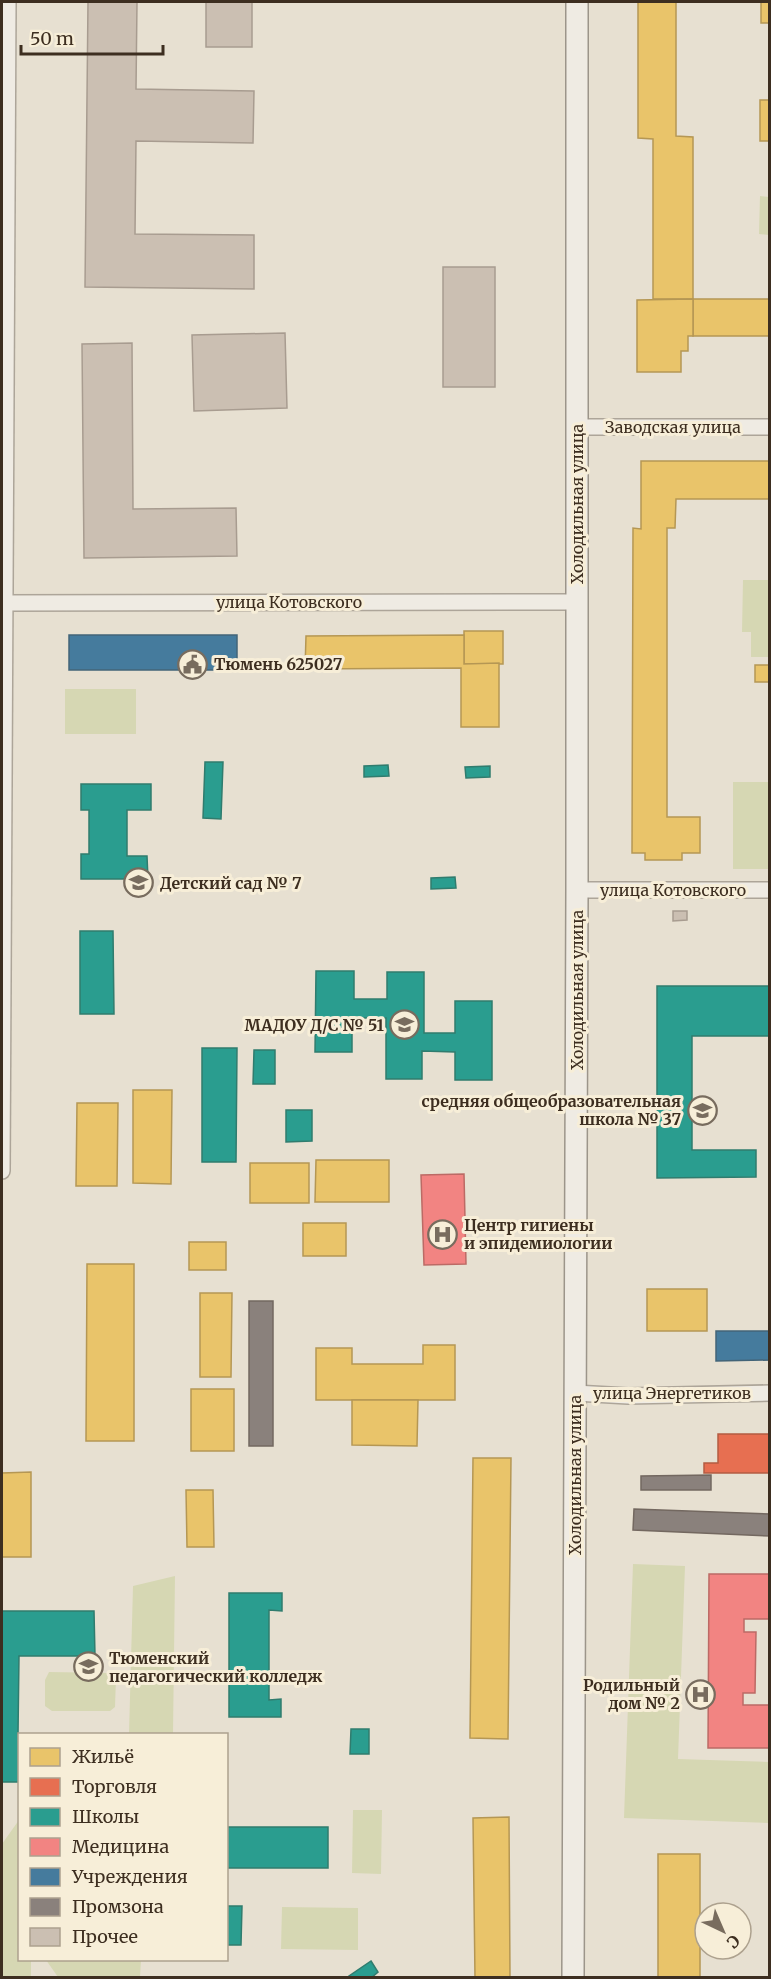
<svg xmlns="http://www.w3.org/2000/svg" width="771" height="1979" viewBox="0 0 771 1979" font-family="Merriweather,serif">
<style>
.green{fill:#d6d7b3}
.homes{fill:#e9c46a;stroke:#b59754;stroke-width:1.5}
.shops{fill:#e76f51;stroke:#b45c42;stroke-width:1.5}
.schools{fill:#2a9d8f;stroke:#307c6e;stroke-width:1.5}
.health{fill:#f28482;stroke:#bc6a65;stroke-width:1.5}
.public{fill:#457b9d;stroke:#436478;stroke-width:1.5}
.industry{fill:#8a817c;stroke:#736860;stroke-width:1.5}
.building{fill:#cbbfb2;stroke:#a89c90;stroke-width:1.5}
.lines{fill:none;stroke-linecap:round;stroke-linejoin:round}
.street-casing{stroke:#ada599;stroke-width:18}
.secondary-casing{stroke:#9c958a;stroke-width:24}
.street{stroke:#efebe3;stroke-width:15}
.secondary{stroke:#efebe3;stroke-width:21}
.labels{text-anchor:middle;dominant-baseline:central;stroke-width:6;stroke-linejoin:round;paint-order:stroke}
.street-label{font-size:16px;fill:#3d2e20;stroke:#f7eed8}
.poi-label{font-size:16px;font-weight:bold;fill:#3d2e20;stroke:#f7eed8;text-anchor:start}
</style>
<rect width="100%" height="100%" fill="#e7e0d1"/>
<g class="green">
<path d="M760,196L769,197V235L759,234Z"/>
<path d="M743,580H769V657H751V632H742Z"/>
<rect x="65" y="689" width="71" height="45"/>
<rect x="733" y="782" width="36" height="87"/>
<path d="M633,1564L685,1566L678,1759L769,1762V1823L624,1818Z"/>
<path d="M175,1576L173,1734H129L133,1586Z"/>
<path d="M49,1672L111,1673L116,1678L115,1707L110,1711H52L45,1706V1680Z"/>
<path d="M353,1810H382L381,1874L352,1873Z"/>
<path d="M19,1820L20,1960H31V1977H2V1844Z"/>
<path d="M282,1907L358,1908V1950L281,1949Z"/>
<path d="M46,1960H141L140,1977H58Z"/>
</g>
<g class="homes">
<path d="M638,2H676V136L693,137V299H653V139L638,138Z"/>
<rect x="761" y="2" width="9" height="21"/>
<rect x="760" y="100" width="10" height="41"/>
<rect x="693" y="299" width="77" height="37"/>
<path d="M693,299V336H688V351H681V372H637V300Z"/>
<path d="M641,461H770V499H676L675,528H667V817H700V853H682V860H645V853H632L633,528L641,529Z"/>
<rect x="464" y="631" width="39" height="33"/>
<path d="M464,635V664L499,663V727H461V668L305,669L306,636Z"/>
<rect x="755" y="665" width="15" height="17"/>
<path d="M133,1090H172L171,1184L133,1183Z"/>
<path d="M77,1103H118L117,1186H76Z"/>
<path d="M316,1160H389V1202H315Z"/>
<rect x="250" y="1163" width="59" height="40"/>
<rect x="303" y="1223" width="43" height="33"/>
<rect x="189" y="1242" width="37" height="28"/>
<path d="M87,1264H134V1441H86Z"/>
<rect x="647" y="1289" width="60" height="42"/>
<path d="M200,1293H232L231,1377H200Z"/>
<path d="M423,1345H455V1400H316V1348H352V1364H423Z"/>
<rect x="191" y="1389" width="43" height="62"/>
<path d="M352,1400H418L417,1446L352,1445Z"/>
<path d="M473,1458H511L508,1739L470,1738Z"/>
<path d="M31,1472V1557H2V1473Z"/>
<path d="M186,1490H213L214,1547H187Z"/>
<path d="M509,1817L510,1978H475L473,1818Z"/>
<rect x="658" y="1854" width="42" height="124"/>
</g>
<path class="shops" d="M718,1434H770V1473H704V1463H718Z"/>
<g class="schools">
<path d="M205,762H223L221,819L203,818Z"/>
<path d="M388,765L389,776L364,777V766Z"/>
<path d="M490,766V777L466,778L465,767Z"/>
<path d="M81,784H151V810H127V856H147L148,879H81V854H89V810H81Z"/>
<path d="M455,877L456,888L431,889V878Z"/>
<path d="M80,931H113L114,1014H80Z"/>
<path d="M316,971H354V999H387V972H424V1033H455V1001H492V1080H455V1052L422,1051V1079H386V1018H352V1052H315Z"/>
<path d="M657,986H770V1036H692V1150H756V1177L657,1178Z"/>
<path d="M202,1048H237L236,1162H202Z"/>
<path d="M254,1050H275V1084H253Z"/>
<path d="M286,1110H312V1141L286,1142Z"/>
<path d="M229,1593H282V1611L269,1610V1700L281,1699V1717H229Z"/>
<path d="M2,1611H94L95,1656H19L18,1734H96H20V1782H2Z"/>
<path d="M351,1729H369V1754H350Z"/>
<rect x="226" y="1827" width="102" height="41"/>
<path d="M226,1906H242L241,1945H226Z"/>
<path d="M371,1961L378,1972L371,1978H350L349,1976Z"/>
</g>
<g class="health">
<path d="M464,1174L466,1264L424,1265L421,1175Z"/>
<path d="M709,1574H770V1619H744V1632H756L755,1693H743V1705H770V1748H708Z"/>
</g>
<g class="public">
<rect x="69" y="635" width="168" height="35"/>
<path d="M716,1331H770V1360L716,1361Z"/>
</g>
<g class="industry">
<rect x="249" y="1301" width="24" height="145"/>
<path d="M711,1475V1490H641V1476Z"/>
<path d="M634,1509L770,1514V1536L633,1530Z"/>
</g>
<g class="building">
<path d="M88,2H137L136,89L254,91L253,143L136,141L135,234L254,235V289L85,287Z"/>
<rect x="206" y="2" width="46" height="45"/>
<rect x="443" y="267" width="52" height="120"/>
<path d="M285,333L287,408L194,411L192,335Z"/>
<path d="M132,343L133,509L236,508L237,556L84,558L82,344Z"/>
<path d="M673,911H687V920L673,921Z"/>
</g>
<g class="lines">
<defs>
<g id="street">
<path d="M577,427H770"/>
<path d="M2,603L577,602"/>
<path d="M577,890H770"/>
<path d="M2,1171L8,2"/>
<path d="M575,1393L628,1396L770,1393"/>
</g>
<path id="secondary" d="M573,1978L577,890V2"/>
</defs>
<use href="#street" class="street-casing"/>
<use href="#secondary" class="secondary-casing"/>
<use href="#street" class="street"/>
<use href="#secondary" class="secondary"/>
</g>
<defs>
<symbol id="civic-ring" viewBox="-11 -11 22 22"><circle r="9.5" fill="#f7eed8" stroke="#786c5e" stroke-width="1.5"/><path d="M-.6-6.5H3V-4.5H.6V-3L4-1V1h2V6H-6V1h2V-1L-.6-3ZM-1.2 2.5V6h2.4V2.5Z" fill="#786c5e"/></symbol>
<symbol id="school-ring" viewBox="-11 -11 22 22"><circle r="9.5" fill="#f7eed8" stroke="#786c5e" stroke-width="1.5"/><path d="M0-5L7-2L0 1L-7-2ZM-4 1L0 2.5L4 1V4Q0 6-4 4Z" fill="#786c5e"/></symbol>
<symbol id="hospital-ring" viewBox="-11 -11 22 22"><circle r="9.5" fill="#f7eed8" stroke="#786c5e" stroke-width="1.5"/><path d="M-5-5h3v3.5h4V-5h3V5h-3V1.5h-4V5h-3Z" fill="#786c5e"/></symbol>
<symbol id="university-ring" viewBox="-11 -11 22 22"><circle r="9.5" fill="#f7eed8" stroke="#786c5e" stroke-width="1.5"/><path d="M0-5L7-2L0 1L-7-2ZM-4 1L0 2.5L4 1V4Q0 6-4 4Z" fill="#786c5e"/></symbol>
</defs>
<g fill-rule="evenodd">
<use href="#civic-ring" x="176" y="648" width="33" height="33"/>
<use href="#school-ring" x="122" y="866" width="33" height="33"/>
<use href="#school-ring" x="388" y="1008" width="33" height="33"/>
<use href="#school-ring" x="686" y="1094" width="33" height="33"/>
<use href="#hospital-ring" x="426" y="1218" width="33" height="33"/>
<use href="#university-ring" x="72" y="1650" width="33" height="33"/>
<use href="#hospital-ring" x="684" y="1678" width="33" height="33"/>
</g>
<g class="labels">
<g class="street-label">
<text x="673" y="427">Заводская улица</text>
<text transform="translate(577 504) rotate(-90)">Холодильная улица</text>
<text x="289" y="602">улица Котовского</text>
<text x="673" y="890">улица Котовского</text>
<text transform="translate(577 990) rotate(-90)">Холодильная улица</text>
<text x="672" y="1393">улица Энергетиков</text>
<text transform="translate(575 1475) rotate(-90)">Холодильная улица</text>
</g>
<g class="poi-label">
<text x="214" y="664">Тюмень 625027</text>
<text x="160" y="883">Детский сад № 7</text>
<text x="384" y="1025" text-anchor="end">МАДОУ Д/С № 51</text>
<text x="681" y="1101" text-anchor="end">средняя общеобразовательная<tspan x="681" dy="18">школа № 37</tspan></text>
<text x="464" y="1225">Центр гигиены<tspan x="464" dy="18">и эпидемиологии</tspan></text>
<text x="109" y="1658">Тюменский<tspan x="109" dy="18">педагогический колледж</tspan></text>
<text x="680" y="1685" text-anchor="end">Родильный<tspan x="680" dy="18">дом № 2</tspan></text>
</g>
</g>
<rect width="771" height="1979" fill="none" stroke="#3d2e20" stroke-width="6"/>
<rect x="18" y="1733" width="210" height="228" fill="#f7eed8" stroke="#ada18e" stroke-width="1.5"/>
<rect x="30" y="1748" width="30" height="18" fill="#e9c46a" stroke="#ada18e" stroke-width="1.5"/>
<text x="72" y="1763" font-size="18" fill="#3d2e20">Жильё</text>
<rect x="30" y="1778" width="30" height="18" fill="#e76f51" stroke="#ada18e" stroke-width="1.5"/>
<text x="72" y="1793" font-size="18" fill="#3d2e20">Торговля</text>
<rect x="30" y="1808" width="30" height="18" fill="#2a9d8f" stroke="#ada18e" stroke-width="1.5"/>
<text x="72" y="1823" font-size="18" fill="#3d2e20">Школы</text>
<rect x="30" y="1838" width="30" height="18" fill="#f28482" stroke="#ada18e" stroke-width="1.5"/>
<text x="72" y="1853" font-size="18" fill="#3d2e20">Медицина</text>
<rect x="30" y="1868" width="30" height="18" fill="#457b9d" stroke="#ada18e" stroke-width="1.5"/>
<text x="72" y="1883" font-size="18" fill="#3d2e20">Учреждения</text>
<rect x="30" y="1898" width="30" height="18" fill="#8a817c" stroke="#ada18e" stroke-width="1.5"/>
<text x="72" y="1913" font-size="18" fill="#3d2e20">Промзона</text>
<rect x="30" y="1928" width="30" height="18" fill="#cbbfb2" stroke="#ada18e" stroke-width="1.5"/>
<text x="72" y="1943" font-size="18" fill="#3d2e20">Прочее</text>
<g transform="translate(723 1931) rotate(136)"><circle r="28" fill="#f7eed8" stroke="#ada18e" stroke-width="1.5"/>
<path d="M0-4.5L10 22L0 15L-10 22Z" fill="#786c5e"/>
<text y="-9" font-size="16" font-weight="bold" text-anchor="middle" fill="#3d2e20">С</text>
</g>
<path d="M21 45v9h142v-9" fill="none" stroke="#3d2e20" stroke-width="3"/>
<text x="30" y="45" font-size="18" fill="#3d2e20" stroke="#f7eed8" stroke-width="4.5" paint-order="stroke">50 m</text>
</svg>
